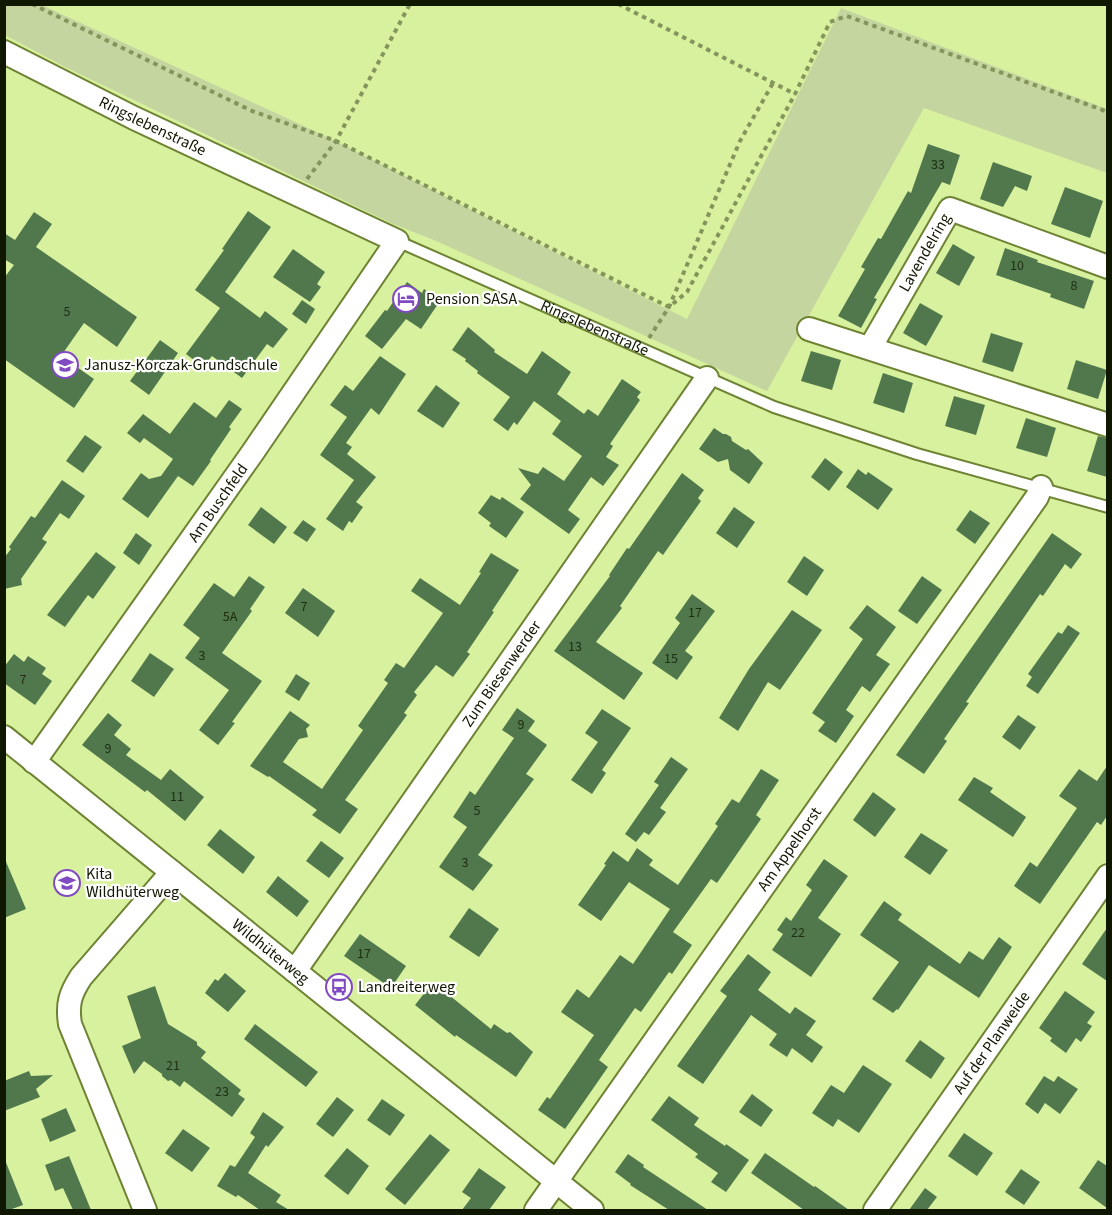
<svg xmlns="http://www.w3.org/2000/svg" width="1112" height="1215" viewBox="0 0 1112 1215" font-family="'Source Sans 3',sans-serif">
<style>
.green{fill:#c4d59f}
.building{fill:#50784c}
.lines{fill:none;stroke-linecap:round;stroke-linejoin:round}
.service-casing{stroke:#6e8333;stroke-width:14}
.minor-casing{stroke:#6e8333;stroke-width:26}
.path{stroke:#84955b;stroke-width:4;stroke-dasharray:4.5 4.5;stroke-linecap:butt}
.service{stroke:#fff;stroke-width:10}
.minor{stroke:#fff;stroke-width:22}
.labels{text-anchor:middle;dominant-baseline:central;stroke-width:4.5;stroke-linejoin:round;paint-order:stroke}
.number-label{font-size:14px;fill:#202f13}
.street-label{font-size:16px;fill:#101700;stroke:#fff}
.poi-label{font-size:16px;fill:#101700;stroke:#fff;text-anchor:start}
</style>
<rect width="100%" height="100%" fill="#d8f19e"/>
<path class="green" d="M4,5H42L336,141L687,319L841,8L1107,109V173L924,108L767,391L434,240L393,224L65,67L5,35Z"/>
<g class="building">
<path d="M928,144L960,155L950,185L942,182L874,298L877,299L861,328L838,316L865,269L861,267L878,238L881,239L908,191L911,193Z"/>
<path d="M993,162L1032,176L1027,191L1015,186L1003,207L980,199Z"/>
<path d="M1065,187L1103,201L1090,238L1051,224Z"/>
<path d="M248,211L271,227L225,292L260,318L265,311L288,329L273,348L267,344L242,378L212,356L203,367L186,354L220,308L195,290L224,250L222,249Z"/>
<path d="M34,212L52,224L36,247L137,317L117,347L84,323L61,356L94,379L74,408L4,359V278L14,265L4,259V233L15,240Z"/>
<path d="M953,244L975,257L959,286L936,273Z"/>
<path d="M1005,248L1038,260L1037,262L1094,281L1084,309L1050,297L1051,294L996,275Z"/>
<path d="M293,249L325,272L317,284L321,287L310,302L273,277Z"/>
<path d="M407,282L422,293L424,289L440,301L421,329L406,319L382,349L365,336L385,310L387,311Z"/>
<path d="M302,300L315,309L306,324L292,314Z"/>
<path d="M920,303L943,316L926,346L903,333Z"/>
<path d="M468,327L495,350L494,352L527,374L542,351L571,372L557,394L584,414L588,409L598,416L622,379L641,392L637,397L640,400L610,444L613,446L606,457L619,465L603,486L591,477L568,510L580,519L569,534L520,499L531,485L518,468L538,474L543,467L564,481L582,456L552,434L561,421L534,401L517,425L514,422L508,431L493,420L510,397L477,373L478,371L465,361L466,359L452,350Z"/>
<path d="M991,333L1023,343L1013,372L982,362Z"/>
<path d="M160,340L178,353L149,395L130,381Z"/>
<path d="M811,351L841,360L832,390L801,381Z"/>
<path d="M380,356L406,374L379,415L371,408L346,443L352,447L347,454L376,477L356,502L363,507L352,523L349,521L343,531L326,519L354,480L320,455L347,417L330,405L345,385L353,391Z"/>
<path d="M1076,360L1107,370L1098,399L1067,389Z"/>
<path d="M883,373L913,383L904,413L873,403Z"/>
<path d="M436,385L460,403L443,428L417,411Z"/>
<path d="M954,396L985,405L976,435L945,426Z"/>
<path d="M229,400L242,409L229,427L231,429L210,460L211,461L193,486L178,476L148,518L122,499L141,473L149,479L161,476L173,459L144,438L140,443L127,433L143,414L170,434L194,402L216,418Z"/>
<path d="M1026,418L1056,428L1047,457L1016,448Z"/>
<path d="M714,428L723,434H726L731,437L732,441L746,450L748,449L763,463L749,484L730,470L728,459L718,462L699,449Z"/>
<path d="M85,435L102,447L83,473L66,461Z"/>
<path d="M1098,436L1107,438V477L1087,471Z"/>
<path d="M825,458L843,472L829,491L811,477Z"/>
<path d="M858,469L866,475L868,472L893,489L878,510L846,487Z"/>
<path d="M682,473L704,490L698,498L701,501L663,555L658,551L620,606L622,608L596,642L643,673L624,700L554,651L610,576L609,575L627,548L629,549Z"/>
<path d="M62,480L85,496L69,519L60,513L42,539L47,542L21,579L22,585L4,589V558L11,549L9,547L31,516L35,518Z"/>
<path d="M491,495L500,500L502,497L524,512L506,538L489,526L491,523L478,513Z"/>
<path d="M261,507L287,527L274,544L248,525Z"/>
<path d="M734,507L755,522L737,548L716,533Z"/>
<path d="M970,510L990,523L975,544L956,530Z"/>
<path d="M303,520L316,529L307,542L293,533Z"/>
<path d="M136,533L152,545L139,565L123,553Z"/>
<path d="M1052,533L1082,554L1071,569L1065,564L1043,596L1040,594L966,702L969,703L944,739L947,741L924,774L896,755Z"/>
<path d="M96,552L116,567L93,599L88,595L65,627L47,615Z"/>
<path d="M491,553L519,570L492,611L494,612L467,652L470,654L453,677L436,665L414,692L417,695L404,713L407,715L345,800L358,809L340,834L312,815L317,810L269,776L268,777L250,766L290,711L310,725L306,729L308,737L299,739L283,762L322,789L363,730L358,726L388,683L384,680L396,663L404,668L443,613L411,591L420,578L460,605L481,573L479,572Z"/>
<path d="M804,556L824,570L807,596L787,582Z"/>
<path d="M249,576L265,587L250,609L252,611L222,653L262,681L232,722L235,723L218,745L199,730L229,690L185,658L200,638L183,625L214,583L234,597Z"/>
<path d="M922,576L942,590L917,624L898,611Z"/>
<path d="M303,588L335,611L318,637L285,613Z"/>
<path d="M692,594L715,611L685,651L693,657L677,680L652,663L680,623L675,618Z"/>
<path d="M867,605L896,627L876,655L890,664L870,692L862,686L846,710L854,716L836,743L818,731L825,722L812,713L863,639L849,628Z"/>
<path d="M792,610L822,630L780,690L768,682L738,731L719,718L749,669Z"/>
<path d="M1068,625L1080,633L1038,694L1026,686L1032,677L1028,674L1058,632L1062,634Z"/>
<path d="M150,653L174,669L154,697L131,681Z"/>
<path d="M14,654L24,662L28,656L46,668L42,674L52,681L35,705L4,683V667Z"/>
<path d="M296,674L310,683L299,701L285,692Z"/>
<path d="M517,708L535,721L528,731L547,745L526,774L534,779L478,855L493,865L473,891L439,867L467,827L453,817L470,791L475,795L514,738L502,730Z"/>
<path d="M602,709L631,728L602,770L606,773L592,794L571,780L598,742L585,733Z"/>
<path d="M108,713L122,725L114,735L131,749L126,755L161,780L170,769L204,797L185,821L147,790L145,792L82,745Z"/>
<path d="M1018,715L1036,727L1020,750L1002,737Z"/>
<path d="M671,757L688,769L660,808L666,812L649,835L644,832L636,842L625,834L659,785L654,782Z"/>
<path d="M1107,766V816L1101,825L1097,822L1040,904L1014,886L1030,862L1037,867L1077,808L1059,796L1079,769L1097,781Z"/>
<path d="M761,769L779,780L756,815L761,819L717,883L711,879L673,932L692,945L672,974L669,972L641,1012L635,1008L599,1060L608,1067L565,1129L538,1110L547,1097L550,1099L594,1035L561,1012L577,989L589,998L620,955L633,964L670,909L629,882L601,921L578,905L606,865L604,864L613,851L628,862L637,848L653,860L649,865L678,885L718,826L715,824L732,799L739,803Z"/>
<path d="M974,777L993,788L990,792L1026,817L1013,837L958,800Z"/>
<path d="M873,792L896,809L875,837L853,820Z"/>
<path d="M220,829L255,857L243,874L207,845Z"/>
<path d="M921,833L948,850L930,875L904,857Z"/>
<path d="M321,841L344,858L329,878L306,861Z"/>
<path d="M4,857L26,909L4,918Z"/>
<path d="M824,859L848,876L818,918L841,934L811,977L772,950L783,934L777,930L786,917L791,921L812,890L806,885Z"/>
<path d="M278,876L309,901L297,917L266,892Z"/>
<path d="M884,901L902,914L898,920L960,964L969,951L983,960L999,937L1012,947L979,998L929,965L898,1010L897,1009L893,1013L872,999L899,962L860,935Z"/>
<path d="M469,908L499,929L479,957L449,937Z"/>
<path d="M1107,928V981L1082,964Z"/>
<path d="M360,934L406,966L391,988L344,956Z"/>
<path d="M748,954L771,972L758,990L790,1014L795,1007L816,1021L806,1035L823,1047L812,1063L792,1048L787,1057L769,1045L777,1034L751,1015L703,1084L677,1066L727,996L720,991Z"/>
<path d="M225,973L246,991L228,1012L205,993L215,979L218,981Z"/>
<path d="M433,982L491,1029L494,1024L507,1033L510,1032L533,1052L516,1077L456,1035L455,1037L415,1005Z"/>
<path d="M155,986L168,1024L197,1042V1045L206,1052L201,1058L241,1090L238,1094L245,1099L232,1117L184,1081L180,1087L171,1080L168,1081L162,1076V1074L144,1061L134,1074L122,1046L141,1038L127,996Z"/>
<path d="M1065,991L1095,1012L1087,1023L1092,1026L1081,1042L1076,1038L1066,1053L1050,1041L1052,1038L1039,1028Z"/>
<path d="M255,1024L318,1072L306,1087L244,1039Z"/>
<path d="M920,1040L945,1058L931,1079L905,1061Z"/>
<path d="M863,1065L892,1084L859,1133L838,1119L833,1127L812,1113L831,1085L844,1093Z"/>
<path d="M29,1071L31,1076L53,1075L36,1089L40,1097L4,1111V1081Z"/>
<path d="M1044,1076L1054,1082L1058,1076L1078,1089L1060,1114L1045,1103L1038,1114L1025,1104Z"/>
<path d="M752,1094L773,1110L761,1127L739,1112Z"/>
<path d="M669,1096L699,1118L694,1125L725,1146L726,1144L749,1160L726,1192L711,1182L718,1173L695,1157L698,1154L651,1120Z"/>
<path d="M337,1097L354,1110L333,1137L316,1124Z"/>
<path d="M382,1099L405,1115L390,1136L367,1120Z"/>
<path d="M66,1108L76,1131L50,1142L41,1119Z"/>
<path d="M263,1112L284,1127L268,1147L266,1145L248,1173L281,1195L276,1202L289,1210H260L238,1195L236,1197L217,1186L230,1165L235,1167L255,1137L250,1133Z"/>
<path d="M183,1129L210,1148L192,1172L165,1153Z"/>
<path d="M964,1133L993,1153L977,1176L948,1156Z"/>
<path d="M430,1134L450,1150L405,1205L385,1189Z"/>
<path d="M347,1148L369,1166L348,1195L324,1176Z"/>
<path d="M765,1153L814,1187L815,1186L849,1210H804L751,1173Z"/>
<path d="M628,1154L644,1165L643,1167L708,1210H669L630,1185L631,1184L615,1172Z"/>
<path d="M69,1156L91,1210H73L63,1188L55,1191L45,1165Z"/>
<path d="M5,1160L23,1205L9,1210H4Z"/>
<path d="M1098,1160L1107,1166V1208L1079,1188Z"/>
<path d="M479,1168L506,1187L489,1210H462L471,1198L462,1192Z"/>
<path d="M1021,1169L1040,1182L1024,1205L1005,1192Z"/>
<path d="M925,1188L937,1197L927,1210H909Z"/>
</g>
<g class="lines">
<defs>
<g id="service">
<path id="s1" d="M397,241L774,407L917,454L1108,507"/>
</g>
<g id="minor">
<path id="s2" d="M4,52L134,118L397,241L253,452L34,762"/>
<path d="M809,329L1108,425"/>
<path id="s3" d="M870,348L950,209L1108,267"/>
<path id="s4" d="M4,737L592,1210"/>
<path id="s5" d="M295,971L707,378"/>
<path d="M145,1210L70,1024C67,1004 70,994 81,977L172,872"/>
<path id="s6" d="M536,1210L1037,497L1041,487"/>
<path id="s7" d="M875,1210L1108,876"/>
</g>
</defs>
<use href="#service" class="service-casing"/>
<use href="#minor" class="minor-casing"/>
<g class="path">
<path d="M32,4L252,111L336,141L669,307L687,292L795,94L830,22L847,16L1108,112"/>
<path d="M618,4L795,94"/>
<path d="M307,179L336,141L410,4"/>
<path d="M649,338L669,307L740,141L773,83"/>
</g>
<use href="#service" class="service"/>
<use href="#minor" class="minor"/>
</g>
<defs>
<symbol id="hotel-ring" viewBox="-11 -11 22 22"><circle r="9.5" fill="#fff" stroke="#824ac1" stroke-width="1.5"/><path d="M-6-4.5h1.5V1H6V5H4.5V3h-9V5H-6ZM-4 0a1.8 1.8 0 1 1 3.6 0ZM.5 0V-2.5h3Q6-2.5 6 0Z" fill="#824ac1"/></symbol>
<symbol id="school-ring" viewBox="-11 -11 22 22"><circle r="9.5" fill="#fff" stroke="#824ac1" stroke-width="1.5"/><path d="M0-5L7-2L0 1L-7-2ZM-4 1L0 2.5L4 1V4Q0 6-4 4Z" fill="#824ac1"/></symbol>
<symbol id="bus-ring" viewBox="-11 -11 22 22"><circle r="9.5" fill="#fff" stroke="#824ac1" stroke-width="1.5"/><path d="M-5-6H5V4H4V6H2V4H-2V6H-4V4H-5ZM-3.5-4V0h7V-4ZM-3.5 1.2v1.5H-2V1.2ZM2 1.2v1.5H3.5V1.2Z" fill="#824ac1"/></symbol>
</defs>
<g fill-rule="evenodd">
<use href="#hotel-ring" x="391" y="284" width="30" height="30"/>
<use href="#school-ring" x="50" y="350" width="30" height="30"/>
<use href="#school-ring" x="52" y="868" width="30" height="30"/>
<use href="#bus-ring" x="324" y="972" width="30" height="30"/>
</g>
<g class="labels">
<g class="number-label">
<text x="938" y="165">33</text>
<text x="1017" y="266">10</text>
<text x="1074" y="286">8</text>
<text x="67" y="312">5</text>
<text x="304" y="607">7</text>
<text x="695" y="613">17</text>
<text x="230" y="617">5A</text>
<text x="575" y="647">13</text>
<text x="202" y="656">3</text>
<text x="671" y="659">15</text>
<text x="23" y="680">7</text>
<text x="521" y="725">9</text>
<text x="108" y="749">9</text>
<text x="177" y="797">11</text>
<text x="477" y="811">5</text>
<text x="465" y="863">3</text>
<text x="798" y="933">22</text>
<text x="364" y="954">17</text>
<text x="173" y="1066">21</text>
<text x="222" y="1092">23</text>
</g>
<g class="street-label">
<text stroke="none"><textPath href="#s2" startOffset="166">Ringslebenstraße</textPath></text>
<text stroke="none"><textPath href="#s3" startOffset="110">Lavendelring</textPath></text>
<text stroke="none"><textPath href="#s1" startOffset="216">Ringslebenstraße</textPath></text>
<text transform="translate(218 503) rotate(-55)">Am Buschfeld</text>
<text stroke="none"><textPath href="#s5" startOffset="362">Zum Biesenwerder</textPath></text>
<text stroke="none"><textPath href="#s6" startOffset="441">Am Appelhorst</textPath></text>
<text stroke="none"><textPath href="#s4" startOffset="342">Wildhüterweg</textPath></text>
<text stroke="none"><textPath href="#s7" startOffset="204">Auf der Planweide</textPath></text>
</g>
<g class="poi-label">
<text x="426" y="299">Pension SASA</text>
<text x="84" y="365">Janusz-Korczak-Grundschule</text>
<text x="86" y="874">Kita<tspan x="86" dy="18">Wildhüterweg</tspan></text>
<text x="358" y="987">Landreiterweg</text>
</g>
</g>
<rect width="1112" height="1215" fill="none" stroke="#101700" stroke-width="12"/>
</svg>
